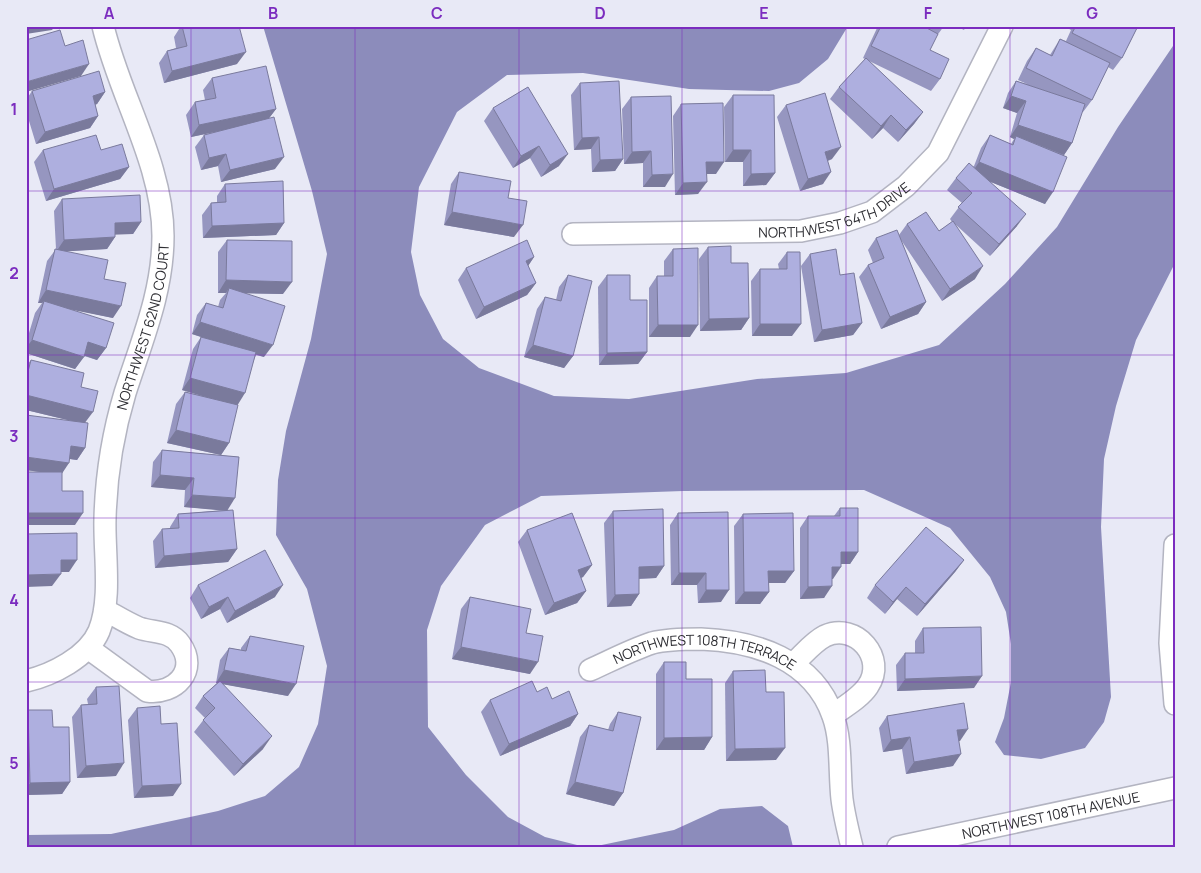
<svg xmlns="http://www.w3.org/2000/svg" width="1201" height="873" viewBox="0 0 1201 873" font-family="Manrope,sans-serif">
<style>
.water{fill:#8c8cbb}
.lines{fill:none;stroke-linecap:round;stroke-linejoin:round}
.minor-casing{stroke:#b3b4c1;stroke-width:24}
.minor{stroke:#fff;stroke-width:21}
.wall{fill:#9696c0}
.shaded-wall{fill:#7a7a9c}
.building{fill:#aeafdf;stroke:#7a7a9c}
.grid{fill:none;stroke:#7b2cbf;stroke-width:1;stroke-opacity:0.55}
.labels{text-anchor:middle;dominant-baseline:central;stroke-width:5;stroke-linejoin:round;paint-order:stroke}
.street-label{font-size:14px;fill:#2f2f34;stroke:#e8e9f6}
.neatline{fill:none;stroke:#7b2cbf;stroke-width:2}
.grid-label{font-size:16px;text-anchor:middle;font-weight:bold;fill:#7b2cbf}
</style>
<rect width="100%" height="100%" fill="#e8e9f6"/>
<g class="water">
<path d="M263,26H848L828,59L799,83L769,91L689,89L583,73L507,75L457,112L419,187L411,252L420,295L443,339L479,368L554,396L629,399L757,379L846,373L939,345L1005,284L1057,227L1118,127L1175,43V263L1136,340L1116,406L1104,459L1101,527L1111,697L1104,722L1085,748L1041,759L1004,755L995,742L1004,718L1011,682V644L1006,612L990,577L950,528L864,490L683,491L541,496L485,525L441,586L427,630L428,727L466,775L508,817L545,837L585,847H26V835L111,834L218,811L265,796L299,767L318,724L327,666L307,589L276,535L278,480L286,431L311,339L327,254L312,191Z"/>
<path d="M762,806L788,826L793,847H592L674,830L720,809Z"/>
</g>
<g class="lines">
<defs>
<g id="minor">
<path id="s1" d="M573,234L801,231L840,223L872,212L906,186L938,153L1002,26"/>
<path d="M1175,545L1170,643L1175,704"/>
<path d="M88,648L147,691C175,695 199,670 180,644C170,630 153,633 139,628C127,623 116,616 105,610"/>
<path d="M793,664C803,655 813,642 825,636C856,622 887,658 868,686C860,698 844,707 833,715"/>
<path id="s2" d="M590,670C610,661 631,650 652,643C667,639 686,639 701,639C755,641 813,659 833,716C842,741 839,772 842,799C844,815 848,831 852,847"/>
<path id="s3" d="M26,681C52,675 88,657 99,631C112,599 104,553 105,519C106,476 113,433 125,393C142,340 163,292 163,236C163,164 119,95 103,26"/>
<path id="s4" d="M898,847L1175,788"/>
</g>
</defs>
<use href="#minor" class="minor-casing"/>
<use href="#minor" class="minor"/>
</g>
<g class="wall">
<path d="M181,26H239L237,64L164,83L159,63L167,51L176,48L174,37Z"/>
<path d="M878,26H944L936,37L930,50L940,79L931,91L869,61L923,112L914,124L898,142L883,128L872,139L830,99L839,87L865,59L863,58Z"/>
<path d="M956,26H966L964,30Z"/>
<path d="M1064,26H1138L1122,58L1113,70L1108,67L1092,100L1083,112H1082L1072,143L1064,155L1045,204L991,182L1017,226L990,256L955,224L975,279L942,301L901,240L926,302L918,314L881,329L859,277L868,265L873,263L868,250L876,238L899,235L907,224L939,231L952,222L950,219L962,203L947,190L956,178L974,166L981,148L990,135L1011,144L1014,139L1010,137L1017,113L1003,108L1008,93L1016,81L1027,84L1018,80L1027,61L1036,48L1050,55L1060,39L1066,41L1071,30Z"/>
<path d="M212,78L276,109L269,118L275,169L221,182L218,166L201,170L195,147L204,135L215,132L191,137L186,115L195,102L205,100L203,90Z"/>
<path d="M580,83L623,159L615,171L592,172L591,149L574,150L571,95Z"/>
<path d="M528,87L559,166L541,177L530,158L513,168L484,121L493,108Z"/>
<path d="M32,91L105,92L97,104L95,105L98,116L90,128L36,144L26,111V100Z"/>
<path d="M733,95L775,173L766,185L743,186V162H725L724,107Z"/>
<path d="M631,97L665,187H643V163L624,164L622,109Z"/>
<path d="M681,104L716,174H707L698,194L675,195L673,116Z"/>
<path d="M786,105L832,159L828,161L823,184L800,191L777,117Z"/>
<path d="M43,150H101L129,167L120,179L46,201L34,162Z"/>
<path d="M459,172L508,198L514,237L444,225L451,184Z"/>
<path d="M225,184L284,223L276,235L203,238L202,215L211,203L217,202V196Z"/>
<path d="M62,199L141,222L133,234H115V237L107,249L65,251L104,279L113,318L67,308L106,348L97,360L84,356L75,369L26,353V343L35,313L42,303H38L47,261L56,249L54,211Z"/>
<path d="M227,240L283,294L244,293L264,357L256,355L237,404L229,443L221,455L167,443L176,404L185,392L202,396L182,390L193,349L201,337L192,334L197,315L206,303L218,307L220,300L226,293H218V252Z"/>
<path d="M708,247L731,263L749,318L741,330L700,331L699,259Z"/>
<path d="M673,249L690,337H649V288L657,276H664V261Z"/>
<path d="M787,252L792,336H752L751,281L760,269H779L778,264Z"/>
<path d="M810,254L840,275L862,323L853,335L814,342L801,266Z"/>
<path d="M534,257L528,266L536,283L527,295L476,319L458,280L466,268Z"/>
<path d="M568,275L573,356L564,368L524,357L537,309L545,297L556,300L559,287Z"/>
<path d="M607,275L630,300L647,352L638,364L599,365L598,287Z"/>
<path d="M31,360L81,387L85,422V448L77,460L70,459L62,473V491L75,525L40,472L26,470L72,421L26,410V366Z"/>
<path d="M162,450L239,457L227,510L237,549L228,562L155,568L153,541L162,529H170V527L178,514L225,510L184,507L185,490L151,487L153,462Z"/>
<path d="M840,508L858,552L850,564H841L832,579L824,598L800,599V528L808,516H834Z"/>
<path d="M613,511L664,566L656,578L639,579V594L631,606L607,607L604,523Z"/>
<path d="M678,513L721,602L698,603L697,585H671L670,525Z"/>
<path d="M743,514L794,571L785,583H768L769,592L760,604H735L734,526Z"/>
<path d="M527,530L592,565L583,577L581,578L586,591L577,603L545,615L518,542Z"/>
<path d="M964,560L955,572L917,616L897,599L885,614L867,598L875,585Z"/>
<path d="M198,585L275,597L227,623L220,609L201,619L190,598Z"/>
<path d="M470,597L526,633L530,674L452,659L461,609Z"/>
<path d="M923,628L974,688L897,691L896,665L905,653H915V641Z"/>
<path d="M250,636L288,696L223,684L263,749L234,776L194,732L205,718L195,708L203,696L217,683H216L220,660L229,648L241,650V648Z"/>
<path d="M664,662L686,679L712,737L704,750H656V674Z"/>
<path d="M733,671L766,692L776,760L726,761L725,683Z"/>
<path d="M96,687L116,776L77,778L72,717L81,705L88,704L87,699Z"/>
<path d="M537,692L552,699L578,714L570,726L500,756L481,712L490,700Z"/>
<path d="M137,708L161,724L173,796L134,798L128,720Z"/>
<path d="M28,710L53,727L70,782L62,794L26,795V713Z"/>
<path d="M618,712L623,793L614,806L566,794L580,737L589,725L608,730L610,724Z"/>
<path d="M887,716L960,741H959L953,766L906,774L902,749L883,752L879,728Z"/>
</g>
<g class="shaded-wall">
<path d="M26,26H55L52,30L26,34Z"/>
<path d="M246,52L237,64L164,83L172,71Z"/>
<path d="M89,64L81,76L26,92V82Z"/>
<path d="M105,92L97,104L84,108L93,96Z"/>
<path d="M1011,96L1026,101L1017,113L1003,108Z"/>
<path d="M276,109L267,121L191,137L199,125Z"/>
<path d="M923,112L914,124L898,142L906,130Z"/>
<path d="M891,115L883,128L872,139L881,126Z"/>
<path d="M98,116L90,128L36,144L45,132Z"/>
<path d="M1018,125L1072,143L1064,155L1016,136L1014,139L1010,137Z"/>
<path d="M599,137L591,149L574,150L582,138Z"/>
<path d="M539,146L530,158L513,168L521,156Z"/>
<path d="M841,147L832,159L816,164L825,152Z"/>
<path d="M733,150H751L743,162H725Z"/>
<path d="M651,151L643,163L624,164L632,152Z"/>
<path d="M226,154L218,166L201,170L209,158Z"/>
<path d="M568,154L559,166L541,177L550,165Z"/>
<path d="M284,157L275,169L221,182L230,170Z"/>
<path d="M623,159L615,171L592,172L600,160Z"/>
<path d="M706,162H724L716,174H698Z"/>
<path d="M979,162L1053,192L1045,204L971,174Z"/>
<path d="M129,167L120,179L46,201L54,189Z"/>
<path d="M831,172L823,184L800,191L808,179Z"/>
<path d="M775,173L766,185L743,186L751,174Z"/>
<path d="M673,174L665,187H643L652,175Z"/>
<path d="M707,182L698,194L675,195L683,183Z"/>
<path d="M452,212L523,225L514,237L444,225Z"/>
<path d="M1026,214L1017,226L990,256L999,244Z"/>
<path d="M141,222L133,234L106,235L115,223Z"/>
<path d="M284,223L276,235L203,238L212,226Z"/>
<path d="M115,237L107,249L56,252L64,240Z"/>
<path d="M534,257L526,269V261Z"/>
<path d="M983,266L975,279L942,301L950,289Z"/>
<path d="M226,280L292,282L283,294L227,293L229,288L226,293H218Z"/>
<path d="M536,283L527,295L476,319L484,307Z"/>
<path d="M46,290L121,306L113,318L43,304L44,301L42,303H38Z"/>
<path d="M926,302L918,314L881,329L890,317Z"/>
<path d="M749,318L741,330L700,331L709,319Z"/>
<path d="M200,322L273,345L264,357L192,334Z"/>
<path d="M862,323L853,335L814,342L822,330Z"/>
<path d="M760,324H801L792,336H752Z"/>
<path d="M658,325H698L690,337H649Z"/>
<path d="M32,340L84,357L75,369L26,353V348Z"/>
<path d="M88,342L106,348L97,360L80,354Z"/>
<path d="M533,345L573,356L564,368L524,357Z"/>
<path d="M647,352L638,364L599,365L607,353Z"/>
<path d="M190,378L245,393L237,406L182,390Z"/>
<path d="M26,395L93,412L84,424L26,410Z"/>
<path d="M176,430L229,443L221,455L167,443Z"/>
<path d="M71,446L85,448L77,460L63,458Z"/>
<path d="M26,457L69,463L61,475L26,470Z"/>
<path d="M160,475L194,478L185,490L151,487Z"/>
<path d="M192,495L235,498L227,511L184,507Z"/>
<path d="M26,513H83L75,525H26Z"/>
<path d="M237,549L228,562L155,568L164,556Z"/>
<path d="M841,552H858L850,564H833Z"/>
<path d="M61,560H77L69,572H52Z"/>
<path d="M964,560L955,572L917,616L925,604Z"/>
<path d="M592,565L583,577L570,582L578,570Z"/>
<path d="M664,566L656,578L630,579L639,567Z"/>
<path d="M832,567H841L833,579H824Z"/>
<path d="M768,571H794L785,583H760Z"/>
<path d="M679,573H706L697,585H671Z"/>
<path d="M61,574L52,586L26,587V575Z"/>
<path d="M283,585L275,597L227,623L235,611Z"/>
<path d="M832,586L824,598L800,599L808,587Z"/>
<path d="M906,587L897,599L885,614L893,602Z"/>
<path d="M706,590H729L721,602L698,603Z"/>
<path d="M586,591L577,603L545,615L554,603Z"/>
<path d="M744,592H769L760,604H735Z"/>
<path d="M639,594L631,606L607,607L615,595Z"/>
<path d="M228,597L220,609L201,619L209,607Z"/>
<path d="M461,647L538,662L530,674L452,659Z"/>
<path d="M224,670L296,684L288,696L216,683Z"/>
<path d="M982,676L974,688L897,691L905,679Z"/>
<path d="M578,714L570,726L500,756L509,744Z"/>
<path d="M968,729L960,741L949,743L957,730Z"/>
<path d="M272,736L263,749L234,776L243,764Z"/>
<path d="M712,737L704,750H656L664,738Z"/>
<path d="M910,737L902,749L883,752L891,740Z"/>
<path d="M785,748L776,760L726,761L735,749Z"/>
<path d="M961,754L953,766L906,774L914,762Z"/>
<path d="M124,763L116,776L77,778L86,766Z"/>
<path d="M70,782L62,794L26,795V789L30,783Z"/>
<path d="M575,782L623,793L614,806L566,794Z"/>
<path d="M181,784L173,796L134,798L142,786Z"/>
</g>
<g class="building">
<path d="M182,26H239L246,52L172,71L167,51L187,46Z"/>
<path d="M881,26H923L938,34L930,50L949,59L940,79L871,46Z"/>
<path d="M1076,26H1138L1122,58L1072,33Z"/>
<path d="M60,30L65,46L83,40L89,64L26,82V40Z"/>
<path d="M1060,39L1110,63L1092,100L1026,68L1036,48L1052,56Z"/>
<path d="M866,58L923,112L906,130L891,115L881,126L839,87Z"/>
<path d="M266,66L276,109L199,125L195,102L216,98L212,78Z"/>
<path d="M99,71L105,92L93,96L98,116L45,132L32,91Z"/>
<path d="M619,81L623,159L600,160L599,137L582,138L580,83Z"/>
<path d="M1016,81L1085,104L1072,143L1018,125L1026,101L1011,96Z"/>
<path d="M528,87L568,154L550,165L539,146L521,156L493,108Z"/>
<path d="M825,93L841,147L825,152L831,172L808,179L786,105Z"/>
<path d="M733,95H774L775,173L751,174V150H733Z"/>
<path d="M671,96L673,174L652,175L651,151L632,152L631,97Z"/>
<path d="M723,103L724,162H706L707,182L683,183L681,104Z"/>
<path d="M274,117L284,157L230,170L226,154L209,158L204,135Z"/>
<path d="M96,135L101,150L122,144L129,167L54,189L43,150Z"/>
<path d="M990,135L1013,145L1016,136L1067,157L1053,192L979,162Z"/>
<path d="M969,163L1026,214L999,244L958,207L972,193L956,178Z"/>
<path d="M459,172L511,181L508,198L527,201L523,225L452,212Z"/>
<path d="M283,181L284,223L212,226L211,203L226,202L225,184Z"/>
<path d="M140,195L141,222L115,223V237L64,240L62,199Z"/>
<rect x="26" y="212" width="1" height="41"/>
<path d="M926,212L939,231L953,221L983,266L950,289L907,224Z"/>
<path d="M897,230L926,302L890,317L868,265L884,258L876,238Z"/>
<path d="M227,240L292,241V282L226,280Z"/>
<path d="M527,240L534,257L526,261L536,283L484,307L466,268Z"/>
<path d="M731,246V263H748L749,318L709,319L708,247Z"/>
<path d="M698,248V325H658L657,276H673V249Z"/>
<path d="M55,249L108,260L104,279L126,283L121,306L46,290Z"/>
<path d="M836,249L840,275L854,273L862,323L822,330L810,254Z"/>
<path d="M787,252H800L801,324H760V269H787Z"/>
<path d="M568,275L592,281L573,356L533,345L545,297L561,301Z"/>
<path d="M607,275H630V300H647V352L607,353Z"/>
<path d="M229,288L285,306L273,345L200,322L206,303L223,308Z"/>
<path d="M44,301L114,323L106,348L88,342L84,357L32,340Z"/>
<path d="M201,337L256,352L245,393L190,378Z"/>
<path d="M31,360L84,373L81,387L98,391L93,412L26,395V379Z"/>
<path d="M185,392L238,405L229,443L176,430Z"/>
<path d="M26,415L88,423L85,448L71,446L69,463L26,457Z"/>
<path d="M162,450L239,457L235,498L192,495L194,478L160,475Z"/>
<path d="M26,472H62V491H83V513H26Z"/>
<path d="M840,508H858V552H841V567H832V586L808,587V516H840Z"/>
<path d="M663,509L664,566L639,567V594L615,595L613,511Z"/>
<path d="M233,510L237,549L164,556L162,529L179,528L178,514Z"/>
<path d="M728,512L729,590H706V573H679L678,513Z"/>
<path d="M572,513L592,565L578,570L586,591L554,603L527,530Z"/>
<path d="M793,513L794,571H768L769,592H744L743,514Z"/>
<path d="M926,527L964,560L925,604L906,587L893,602L875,585Z"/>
<path d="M77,533V560H61V574L26,575V534Z"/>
<path d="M265,550L283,585L235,611L228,597L209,607L198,585Z"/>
<path d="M470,597L531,609L526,633L543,636L538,662L461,647Z"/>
<path d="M981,627L982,676L905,679V653H924L923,628Z"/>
<path d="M250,636L304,646L296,684L224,670L229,648L246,651Z"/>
<path d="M664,662H686V679H712V737L664,738Z"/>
<path d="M765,670L766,692H784L785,748L735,749L733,671Z"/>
<path d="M220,681L272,736L243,764L203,720L215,708L203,696Z"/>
<path d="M532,681L537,692L547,687L552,699L569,691L578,714L509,744L490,700Z"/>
<path d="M119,686L124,763L86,766L81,705L97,704L96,687Z"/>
<path d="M964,703L968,729L957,730L961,754L914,762L910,737L891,740L887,716Z"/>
<path d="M160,706L161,724L177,723L181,784L142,786L137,708Z"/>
<path d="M28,710H52L53,727H69L70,782L30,783Z"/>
<path d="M618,712L641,717L623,793L575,782L589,725L613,731Z"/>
</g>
<path class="grid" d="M191,26V847M355,26V847M519,26V847M682,26V847M846,26V847M1010,26V847M26,191H1175M26,355H1175M26,518H1175M26,682H1175"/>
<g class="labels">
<g class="street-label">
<text stroke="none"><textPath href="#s1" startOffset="266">NORTHWEST 64TH DRIVE</textPath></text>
<text stroke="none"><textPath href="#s3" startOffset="401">NORTHWEST 62ND COURT</textPath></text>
<text stroke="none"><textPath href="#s2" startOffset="121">NORTHWEST 108TH TERRACE</textPath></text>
<text stroke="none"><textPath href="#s4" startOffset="156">NORTHWEST 108TH AVENUE</textPath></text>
</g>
</g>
<rect width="1201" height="873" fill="none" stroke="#e8e9f6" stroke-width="55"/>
<rect x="28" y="28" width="1146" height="818" class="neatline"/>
<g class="grid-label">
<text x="109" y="19">A</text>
<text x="273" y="19">B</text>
<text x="437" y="19">C</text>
<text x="600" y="19">D</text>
<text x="764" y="19">E</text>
<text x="928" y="19">F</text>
<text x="1092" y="19">G</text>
<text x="14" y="115">1</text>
<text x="14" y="279">2</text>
<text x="14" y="442">3</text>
<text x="14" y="606">4</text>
<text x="14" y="769">5</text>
</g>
</svg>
